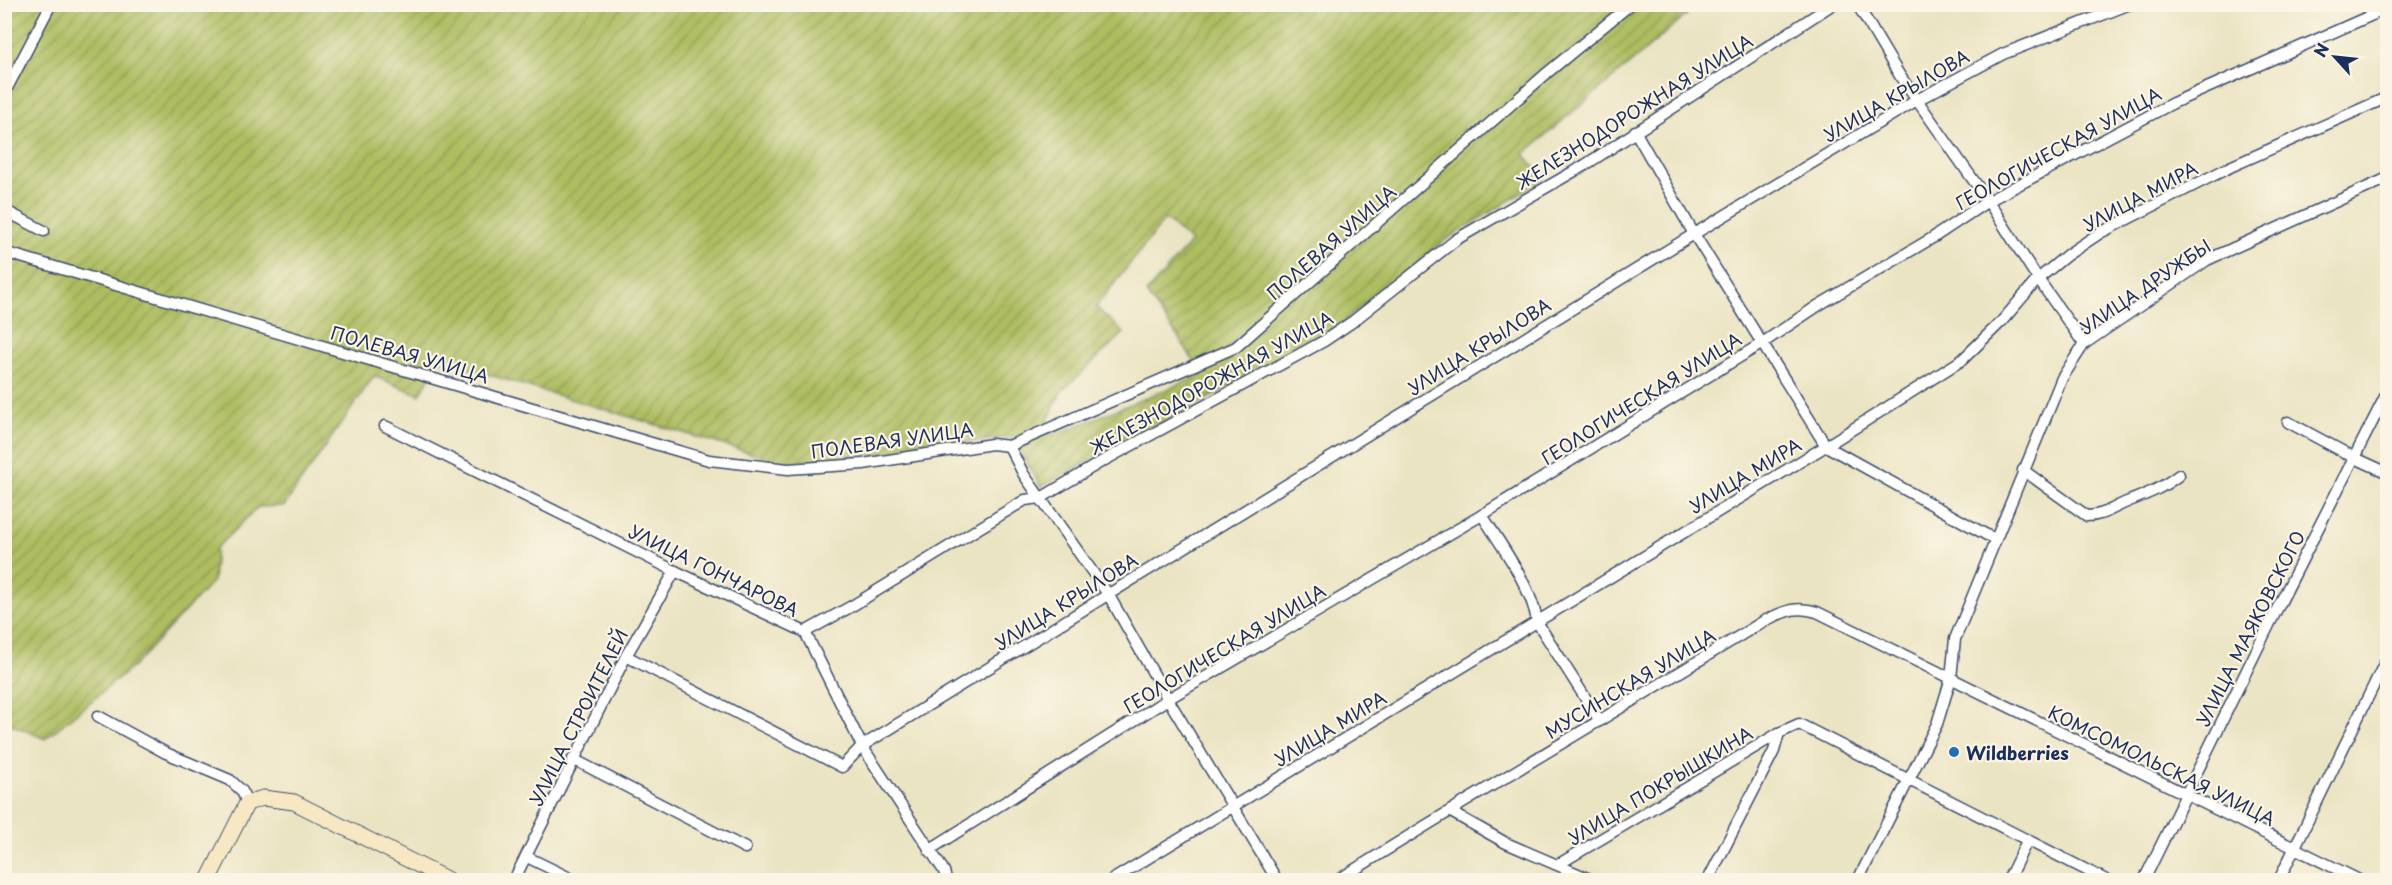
<svg xmlns="http://www.w3.org/2000/svg" width="2392" height="885" viewBox="0 0 2392 885" font-family="'Playpen Sans',sans-serif">
<style>
.garden{fill:url(#garden-furrows);stroke:#64765f;stroke-width:1.5;fill-rule:evenodd}
.lines{fill:none;stroke-linecap:round;stroke-linejoin:round}
.street-casing{stroke:#3a4a6d;stroke-width:13}
.secondary-casing{stroke:#3a4a6d;stroke-width:17}
.street{stroke:#fff;stroke-width:10}
.secondary{stroke:#f7e8c3;stroke-width:15}
.poi-dot{fill:#1f6fb2;stroke:#fcf5e5;stroke-width:2}
.labels{text-anchor:middle;dominant-baseline:central;stroke-width:4.5;stroke-linejoin:round;paint-order:stroke}
.street-label{font-size:18px;fill:#1b2f5e;stroke:#fcf5e5}
.poi-label{font-size:18px;font-weight:bold;fill:#1b2f5e;stroke:#fcf5e5;text-anchor:start}
</style>
<defs>
<pattern id="garden-furrows" width="10" height="10" patternUnits="userSpaceOnUse" patternTransform="scale(1.5)"><rect width="10" height="10" fill="#aebd60"/><path d="M-1 1l2-2M0 10L10 0M9 11l2-2" fill="none" stroke="#8d9a52"/></pattern>
</defs>
<rect width="100%" height="100%" fill="#fcf5e5"/>
<filter id="ink" filterUnits="userSpaceOnUse"><feTurbulence type="fractalNoise" baseFrequency=".0167" numOctaves="2"/><feDisplacementMap in="SourceGraphic" scale="12" xChannelSelector="R" yChannelSelector="G"/><feConvolveMatrix kernelMatrix="1 2 1 2 8 2 1 2 1" color-interpolation-filters="sRGB"/></filter>
<filter id="wash" filterUnits="userSpaceOnUse"><feTurbulence type="fractalNoise" baseFrequency=".008" numOctaves="4" result="noise"/><feDisplacementMap in="SourceGraphic" scale="24" xChannelSelector="R" yChannelSelector="G"/><feGaussianBlur stdDeviation="1.35" result="paint"/><feColorMatrix in="noise" values="0 0 0 0 0 0 0 0 0 0 0 0 0 0 0 0 0 1.4 0 .05"/><feComposite in="paint" operator="in"/></filter>
<g filter="url(#wash)">
<rect width="100%" height="100%" fill="#ebe4c3"/>
<path class="garden" d="M4,5H1698L1524,154L1544,179L1447,239L1343,323L1278,361L1041,487L1011,437L875,455L784,463L439,360L420,395L374,376L284,506L258,507L216,548L213,581L135,665L45,739L5,722ZM1165,219L1191,242L1146,293L1183,344L1202,375L1054,435L1047,422L1061,392L1124,333L1096,307Z"/>
</g>
<g filter="url(#ink)">
<g class="lines">
<defs>
<g id="street">
<path d="M1857,4L1900,76L1988,201L2038,279L2084,344"/>
<path d="M4,94L51,4"/>
<path d="M1635,131L1694,234L1826,446L1994,539"/>
<path d="M4,210L44,231"/>
<path d="M4,252L709,460L788,469L863,464L992,444L1009,446L1236,347L1547,73L1631,4"/>
<path d="M2288,422L2355,458L2388,473"/>
<path d="M385,426L675,571L805,632L862,746L944,871L946,880"/>
<path d="M1009,446L1024,475L1108,594L1168,699L1277,880"/>
<path d="M2023,470L2087,516C2103,516 2112,508 2127,502C2149,493 2159,490 2179,475"/>
<path d="M1482,515C1500,543 1533,589 1537,622L1600,721"/>
<path d="M805,632L852,606L1025,500L1041,498L1101,462L1324,341L1352,322L1457,239L1585,165L1833,4"/>
<path d="M626,656L842,767L862,746L1694,234L1917,100L2003,54L2130,4"/>
<path d="M98,716L166,753L230,780L242,791L247,803"/>
<path d="M573,759L745,848"/>
<path d="M1451,812L1506,843L1592,880"/>
<path d="M929,850L1168,699L1482,515L1761,344L1819,305L1934,237L1988,201L2173,103L2388,8"/>
<path d="M527,857L574,880"/>
<path d="M1559,864L1779,733L1799,724L2106,880"/>
<path d="M514,880L626,656L675,571"/>
<path d="M1112,880L1826,446L1962,360L2002,321L2038,279L2067,255L2100,233L2230,167L2388,97"/>
<path d="M1338,880C1478,792 1622,708 1764,621C1784,612 1795,605 1817,612L2359,880"/>
<path d="M1708,880L1774,751L1779,733"/>
<path d="M1858,880L1937,724L1951,678L1955,639L2062,378L2084,344L2207,260L2388,178"/>
<path d="M2008,880L2027,841"/>
<path d="M2144,880L2270,623L2388,391"/>
<path d="M2279,880L2388,656"/>
</g>
<path id="secondary" d="M208,880L247,803L263,798L294,802L448,880"/>
</defs>
<use href="#street" class="street-casing"/>
<use href="#secondary" class="secondary-casing"/>
<use href="#street" class="street"/>
<use href="#secondary" class="secondary"/>
</g>
</g>
<circle class="poi-dot" cx="1954" cy="752" r="6"/>
<g class="labels">
<g class="street-label">
<text transform="translate(1896 95) rotate(-30)">УЛИЦА КРЫЛОВА</text>
<text transform="translate(1634 111) rotate(-32)">ЖЕЛЕЗНОДОРОЖНАЯ УЛИЦА</text>
<text transform="translate(2058 148) rotate(-29)">ГЕОЛОГИЧЕСКАЯ УЛИЦА</text>
<text transform="translate(2140 196) rotate(-28)">УЛИЦА МИРА</text>
<text transform="translate(1331 242) rotate(-41)">ПОЛЕВАЯ УЛИЦА</text>
<text transform="translate(2145 286) rotate(-34)">УЛИЦА ДРУЖБЫ</text>
<text transform="translate(1479 346) rotate(-32)">УЛИЦА КРЫЛОВА</text>
<text transform="translate(410 354) rotate(16)">ПОЛЕВАЯ УЛИЦА</text>
<text transform="translate(1211 382) rotate(-29)">ЖЕЛЕЗНОДОРОЖНАЯ УЛИЦА</text>
<text transform="translate(1641 398) rotate(-32)">ГЕОЛОГИЧЕСКАЯ УЛИЦА</text>
<text transform="translate(892 440) rotate(-8)">ПОЛЕВАЯ УЛИЦА</text>
<text transform="translate(1745 475) rotate(-31)">УЛИЦА МИРА</text>
<text transform="translate(714 570) rotate(26)">УЛИЦА ГОНЧАРОВА</text>
<text transform="translate(1066 601) rotate(-32)">УЛИЦА КРЫЛОВА</text>
<text transform="translate(2250 628) rotate(-63)">УЛИЦА МАЯКОВСКОГО</text>
<text transform="translate(1224 648) rotate(-31)">ГЕОЛОГИЧЕСКАЯ УЛИЦА</text>
<text transform="translate(1630 683) rotate(-31)">МУСИНСКАЯ УЛИЦА</text>
<text transform="translate(578 717) rotate(-63)">УЛИЦА СТРОИТЕЛЕЙ</text>
<text transform="translate(1330 728) rotate(-31)">УЛИЦА МИРА</text>
<text transform="translate(2162 765) rotate(26)">КОМСОМОЛЬСКАЯ УЛИЦА</text>
<text transform="translate(1660 785) rotate(-31)">УЛИЦА ПОКРЫШКИНА</text>
</g>
<g class="poi-label">
<text x="1966" y="752">Wildberries</text>
</g>
</g>
<rect width="2392" height="885" fill="none" stroke="#fcf5e5" stroke-width="24"/>
<g transform="translate(2335 57) rotate(297)" stroke="#fcf5e5" stroke-width="4.5" paint-order="stroke">
<path d="M0-4.5L10 22L0 15L-10 22Z" fill="#1b2f5e"/>
<text y="-9" font-size="16" font-weight="bold" text-anchor="middle" fill="#1b2f5e">N</text>
</g>
</svg>
